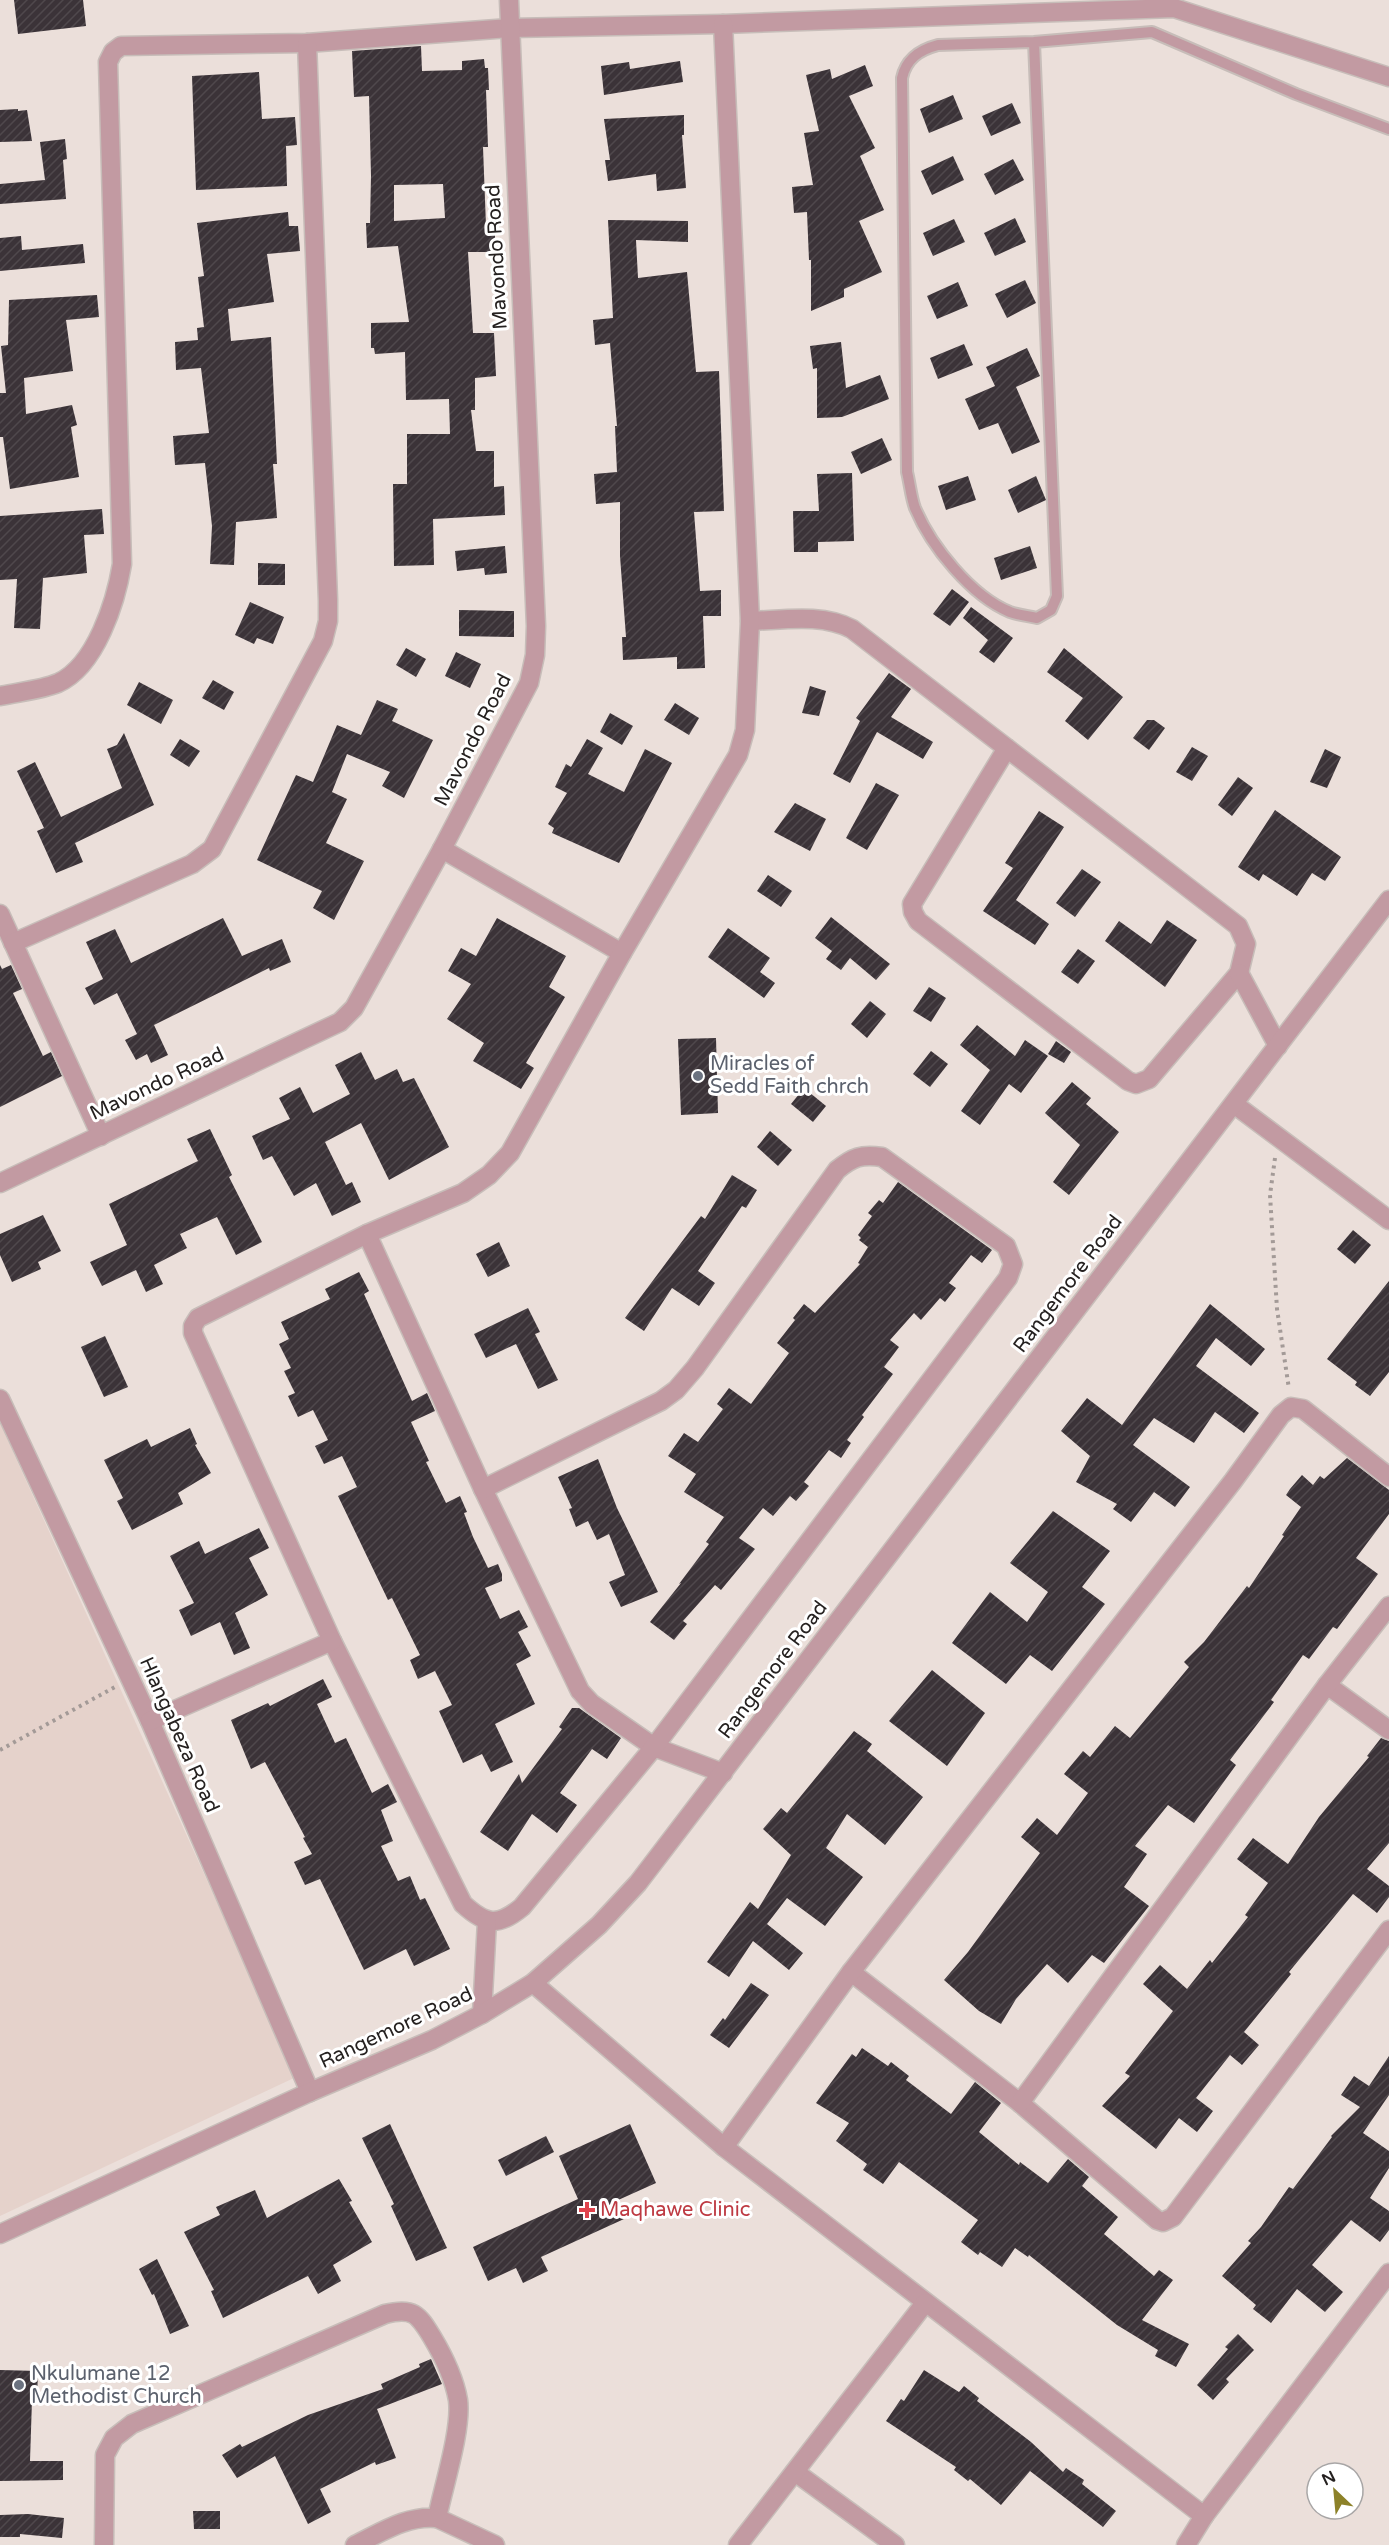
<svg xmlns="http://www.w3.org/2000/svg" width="1389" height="2545" viewBox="0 0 1389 2545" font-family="'Varela Round',sans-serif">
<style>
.built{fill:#e5d2cb}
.building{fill:url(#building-hatch);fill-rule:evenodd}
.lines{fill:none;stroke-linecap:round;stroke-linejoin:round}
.service-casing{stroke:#c7bdb9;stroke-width:14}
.minor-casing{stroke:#c7bdb9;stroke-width:21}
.tertiary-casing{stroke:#c7bdb9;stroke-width:21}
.path{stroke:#a39a97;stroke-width:4;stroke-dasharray:3 4.5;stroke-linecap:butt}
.service{stroke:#c29aa2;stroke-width:10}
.minor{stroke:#c29aa2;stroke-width:18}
.tertiary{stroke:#c29aa2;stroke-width:18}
.worship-dot{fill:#6b7280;stroke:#fff;stroke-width:2}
.health-dot{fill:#e0444e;stroke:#fff;stroke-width:2}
.labels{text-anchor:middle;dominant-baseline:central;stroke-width:6;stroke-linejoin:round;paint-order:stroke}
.street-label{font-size:20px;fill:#252120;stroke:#fff}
.worship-label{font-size:20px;fill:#5b616d;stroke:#fff;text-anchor:start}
.health-label{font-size:20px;fill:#be3a42;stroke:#fff;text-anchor:start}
</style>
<defs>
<pattern id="building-hatch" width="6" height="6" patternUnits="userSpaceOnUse" patternTransform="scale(1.5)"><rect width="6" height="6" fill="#3b3338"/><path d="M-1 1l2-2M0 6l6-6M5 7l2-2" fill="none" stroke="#4f484c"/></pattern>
</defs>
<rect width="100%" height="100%" fill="#ebdfda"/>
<path class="built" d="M0,1423L296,2077L0,2216Z"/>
<g class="building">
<path d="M14,0H83L86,26L18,34Z"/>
<path d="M421,46L422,71L462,70V61L484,59L485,68H488L489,90H486L488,147H483L486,226H495V252H468L473,333H494L496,376L475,378V410H471L476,451H494V487L504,486L505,515L433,519L434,565L394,566L393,484H407V434H450L449,399L406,400L405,352L375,354L374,348H371V323L409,322L398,246L367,248L366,223H370L371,176L369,96L354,97L352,51ZM443,184L445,218L394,221V185Z"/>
<path d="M680,61L683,82L604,95L601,66L629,62L630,69Z"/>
<path d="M865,65L873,86L849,96L875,148L860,156L884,210L859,221L882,272L844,289V297L811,311V260H809L807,212L794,213L792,187L813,185L804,133L819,131L806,75L830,69L832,79Z"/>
<path d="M259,72L262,119L295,117L297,145L286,146L287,186L196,190L192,76Z"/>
<path d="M953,95L963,119L929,133L920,109Z"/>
<path d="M1012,103L1021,123L991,136L982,116Z"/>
<path d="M18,109V111L27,110L32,141L0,142V110Z"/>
<path d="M684,115V135H682L686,188L657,191L656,174L608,181L605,160H610L604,119Z"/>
<path d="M65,139L67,159L63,160L66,199L0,204V184L45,180L40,142Z"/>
<path d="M953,156L964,180L932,195L921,171Z"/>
<path d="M1013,159L1024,180L995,195L984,174Z"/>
<path d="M288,212L289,226H298L300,251L267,254L274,302L228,309L231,341L271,337L277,464H273L277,518L236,522L234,565L210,564L212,526L205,463L175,465L173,436L209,433L201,368L176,370L175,342L198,340L197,328L204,327L198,277L204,276L197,223Z"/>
<path d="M1015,218L1026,242L995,256L984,233Z"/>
<path d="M954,219L965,242L933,256L923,233Z"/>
<path d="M608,220L688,221V242L636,240L638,278L687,272L696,372L719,371L724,511L694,512L700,591L721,590V616H703L705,668L677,669V657L623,660L622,637H626L620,556V502L596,504L594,474L617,472L615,426H617L610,343L595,345L593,320L613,318Z"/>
<path d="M21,236L22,250L83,244L85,263L0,271V238Z"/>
<path d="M1025,280L1036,303L1007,318L995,294Z"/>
<path d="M958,282L968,306L937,319L927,296Z"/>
<path d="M97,295L99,317L66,320L73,371L24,378L26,414L72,405L77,425L71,427L79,477L10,489L3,437H0V393H6L1,346L8,345L9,300Z"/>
<path d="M841,342L846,388L880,375L889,399L842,417L817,418V368L813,369L810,346Z"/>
<path d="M964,344L973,365L938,379L930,358Z"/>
<path d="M1027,348L1040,376L1016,387L1040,442L1012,454L998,423L979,430L965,399L995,386L986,367Z"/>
<path d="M882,438L892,460L861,474L851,452Z"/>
<path d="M852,473L854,541L818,542V552H794L793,511H819L817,474Z"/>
<path d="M968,476L976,500L946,510L938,486Z"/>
<path d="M1036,476L1046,500L1018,513L1008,490Z"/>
<path d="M102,509L104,534L84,535L87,573L43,578L40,629L14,628L17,579L0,580V516Z"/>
<path d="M505,546L507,573L485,575L484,568L457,571L455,551Z"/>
<path d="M1030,546L1037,568L1001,580L994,558Z"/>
<path d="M258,563L285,564V585H258Z"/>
<path d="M952,589L969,602L950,626L933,614Z"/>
<path d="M250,602L284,617L273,644L257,638L254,644L235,635Z"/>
<path d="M971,607L1013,638L994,663L979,652L988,640L963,618Z"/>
<path d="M459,610L514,611V637L459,636Z"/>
<path d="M406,648L426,659L416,677L396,665Z"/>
<path d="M1064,648L1123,697L1088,740L1065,721L1083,698L1047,672Z"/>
<path d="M456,652L481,664L470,688L445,676Z"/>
<path d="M889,673L911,689L891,717L933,742L923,759L877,732L850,783L833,774L860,721L856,718Z"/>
<path d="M213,680L234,692L224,710L202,698Z"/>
<path d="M139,682L173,700L161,724L127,705Z"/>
<path d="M810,686L826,691L819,716L802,713Z"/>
<path d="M377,700L398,709L392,721L433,740L404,798L382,786L390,772L347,754L332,792L347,799L326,843L364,861L334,920L313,908L322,891L257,860L296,775L313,782L337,725L361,735Z"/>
<path d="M675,703L699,718L689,735L664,720Z"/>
<path d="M610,713L633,726L622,745L600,732Z"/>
<path d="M1147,720H1154L1165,728L1149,750L1133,738Z"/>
<path d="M124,733L154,805L75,843L83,862L56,873L37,831L44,828L17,771L35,762L61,817L122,788L107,749L117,745Z"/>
<path d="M180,739L200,751L189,767L170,755Z"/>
<path d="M587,739L603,748L588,774L624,792L645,749L672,763L619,863L552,833L554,828L548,824L567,793L555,787L566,764L571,767Z"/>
<path d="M1192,747L1208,756L1192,781L1176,772Z"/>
<path d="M1325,749L1341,757L1327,788L1310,782Z"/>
<path d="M1238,777L1253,788L1232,816L1218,805Z"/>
<path d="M876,783L899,795L867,850L846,838Z"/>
<path d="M795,803L826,819L810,851L774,832Z"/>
<path d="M1275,810L1341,857L1325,881L1312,873L1297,896L1263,874L1259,881L1238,867Z"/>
<path d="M1039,811L1064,827L1016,900L1049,924L1035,945L983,911L1013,868L1005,863Z"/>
<path d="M1082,869L1101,882L1075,917L1056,903Z"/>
<path d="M768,875L792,891L781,907L757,891Z"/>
<path d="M831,917L890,964L876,980L850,958L841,970L826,959L832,951L815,938Z"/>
<path d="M223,918L242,956L282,939L291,962L270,971L269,968L154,1025L168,1055L151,1063L147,1054L136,1060L125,1040L137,1034L117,993L94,1005L85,988L103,979L86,942L115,929L131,963Z"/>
<path d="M497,918L566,956L549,987L565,997L526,1063L534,1068L521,1089L473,1061L484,1043L447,1019L471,984L448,971L461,948L476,956Z"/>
<path d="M1167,920L1197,940L1165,987L1105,941L1119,921L1151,944Z"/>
<path d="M728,928L770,958L760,972L775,983L764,998L708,957Z"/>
<path d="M1078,949L1095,961L1078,984L1061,972Z"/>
<path d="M0,965L2,969L11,965L22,989L13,993L43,1056L51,1052L62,1076L0,1107Z"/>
<path d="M929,987L946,998L931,1022L913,1011Z"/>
<path d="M870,1001L886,1014L867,1038L851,1024Z"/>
<path d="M977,1025L1015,1056L1025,1040L1048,1056L1021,1093L1009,1084L980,1125L961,1111L990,1070L960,1045Z"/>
<path d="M716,1038L718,1113L681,1115L678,1039Z"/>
<path d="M1056,1041L1071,1052L1064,1063L1048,1054Z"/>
<path d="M931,1051L948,1064L930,1087L913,1074Z"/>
<path d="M361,1052L375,1080L397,1069L403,1082L414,1078L449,1147L389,1180L361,1123L325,1142L346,1185L352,1182L361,1202L332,1216L316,1183L294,1196L272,1156L263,1160L252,1136L290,1119L279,1098L300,1087L313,1113L350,1094L335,1065Z"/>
<path d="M1072,1082L1091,1098L1086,1104L1119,1132L1069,1195L1053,1182L1080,1145L1045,1113Z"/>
<path d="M804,1088L826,1106L813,1122L791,1104Z"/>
<path d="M210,1129L232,1175L229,1177L262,1242L236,1255L217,1217L180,1234L187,1248L154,1265L163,1284L146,1292L136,1270L102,1286L90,1262L127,1245L109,1204L198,1161L187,1139Z"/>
<path d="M770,1131L792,1150L778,1166L757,1147Z"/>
<path d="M732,1175L757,1190L746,1208L742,1206L698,1271L715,1283L699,1306L672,1288L644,1331L625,1318L701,1216L705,1219Z"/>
<path d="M898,1182L992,1250L982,1263L971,1255L949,1283L956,1288L945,1302L940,1298L921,1320L914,1313L890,1340L899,1347L884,1367L893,1374L862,1415L864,1417L847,1440L851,1443L841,1458L829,1450L804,1482L809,1486L796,1501L790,1496L773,1516L763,1508L739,1538L755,1549L721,1590L715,1585L683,1621L687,1624L674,1640L650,1622L681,1583L679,1584L709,1544L706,1542L724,1517L684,1492L696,1474L668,1456L684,1433L698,1442L723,1409L717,1404L729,1388L751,1404L789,1353L777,1343L795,1320L793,1318L804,1304L815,1313L860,1264L858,1263L868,1247L859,1240L861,1238L858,1235L872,1216L868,1213L879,1200L883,1203Z"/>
<path d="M43,1215L61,1251L38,1262L41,1269L12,1282L0,1255V1234Z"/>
<path d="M1353,1230L1371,1245L1355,1264L1337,1249Z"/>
<path d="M499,1242L510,1266L488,1277L476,1254Z"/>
<path d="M359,1272L369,1291L364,1294L412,1401L427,1393L435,1411L411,1422L429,1461L426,1462L446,1503L460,1496L467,1512L464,1513L473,1537L488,1568L498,1564L502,1574V1581L485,1588L500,1619L519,1610L528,1627L518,1632L531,1656L516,1664L535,1704L495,1724L513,1762L491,1772L482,1754L463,1763L439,1711L452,1705L435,1671L418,1679L410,1660L420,1655L392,1598L388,1600L338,1496L357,1487L342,1456L324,1464L315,1446L328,1440L313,1410L298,1417L288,1396L295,1393L284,1371L291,1368L279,1344L289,1339L281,1322L330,1299L325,1289Z"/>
<path d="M1389,1281V1372L1370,1396L1355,1385L1357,1382L1327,1359Z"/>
<path d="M1210,1304L1265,1349L1251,1366L1216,1338L1196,1366L1259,1413L1244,1433L1215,1412L1194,1443L1154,1418L1133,1445L1190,1487L1175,1507L1154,1492L1131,1522L1113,1509L1117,1504L1076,1482L1090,1456L1061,1431L1087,1398L1122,1425Z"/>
<path d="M528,1308L540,1332L535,1334L558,1380L538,1389L516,1344L486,1358L474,1334Z"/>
<path d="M105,1336L128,1387L104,1397L81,1347Z"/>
<path d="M190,1428L197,1444L195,1445L211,1473L178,1493L183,1504L132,1530L117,1501L123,1498L104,1460L147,1439L151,1447Z"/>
<path d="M1347,1458L1389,1490V1514L1356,1558L1378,1574L1337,1629L1333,1627L1309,1659L1303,1655L1271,1700L1274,1702L1230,1760L1236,1765L1194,1823L1168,1805L1135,1846L1147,1854L1124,1887L1149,1906L1104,1963L1092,1955L1068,1983L1047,1964L1016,1999L1001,2024L979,2011L944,1980L968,1952L1040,1853L1021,1837L1037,1818L1057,1835L1088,1793L1064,1774L1083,1751L1090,1757L1115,1726L1130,1738L1189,1667L1184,1662L1204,1642L1247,1586L1249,1588L1284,1536L1282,1535L1301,1507L1286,1495L1290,1489L1302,1475L1313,1485L1320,1476L1324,1479Z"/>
<path d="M598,1459L617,1508L658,1592L621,1607L609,1582L625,1575L609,1534L597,1540L588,1521L576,1527L569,1509L572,1508L558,1477Z"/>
<path d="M1053,1511L1110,1551L1082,1587L1105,1604L1052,1671L1030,1655L1006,1684L952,1643L990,1592L1027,1622L1048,1592L1010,1563Z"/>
<path d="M259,1528L269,1548L249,1558L268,1595L235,1613L250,1648L234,1655L220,1622L191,1636L179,1610L194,1603L170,1556L199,1541L205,1554Z"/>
<path d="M932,1670L985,1713L947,1766L889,1721Z"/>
<path d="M323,1679L332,1697L317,1704L335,1743L346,1738L372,1793L388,1784L397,1802L381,1810L393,1841L381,1846L398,1881L410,1876L420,1900L425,1898L450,1949L414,1966L406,1949L364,1970L320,1879L305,1885L294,1862L312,1854L303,1838L305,1837L265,1762L251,1769L231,1720L268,1703L270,1706Z"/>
<path d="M572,1708H579L621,1738L607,1759L592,1749L560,1793L577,1805L557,1833L532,1814L508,1851L480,1832L519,1774L522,1783L562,1729L559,1727Z"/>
<path d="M854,1731L872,1744L867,1751L923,1797L885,1845L847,1814L826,1848L863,1877L825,1926L787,1898L767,1924L803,1953L789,1970L753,1941L729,1977L707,1962L750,1902L758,1909L791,1855L763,1829L781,1808L787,1813Z"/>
<path d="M1381,1738L1389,1741V1843L1367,1869L1389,1886V1897L1377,1913L1353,1894L1289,1972L1291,1974L1244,2032L1259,2045L1242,2065L1230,2055L1196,2098L1213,2111L1197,2132L1179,2118L1156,2149L1102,2106L1130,2076L1125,2073L1173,2011L1143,1984L1160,1965L1187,1989L1210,1960L1212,1963L1248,1917L1245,1915L1268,1883L1237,1859L1253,1838L1288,1864L1319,1817L1369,1757L1367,1756Z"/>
<path d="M751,1983L769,1995L729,2048L710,2035L723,2018L725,2020Z"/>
<path d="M862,2048L888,2066L891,2062L909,2076L906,2080L951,2114L975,2082L1001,2103L979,2132L1019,2165L1020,2162L1048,2183L1068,2159L1089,2177L1082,2186L1118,2217L1104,2234L1154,2276L1159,2270L1173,2280L1142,2320L1189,2344L1176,2367L1155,2356L1158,2350L1117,2325L1029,2255L1028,2257L1015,2248L1002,2267L980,2252L978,2255L961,2242L978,2220L899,2162L883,2184L863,2170L867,2164L836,2141L849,2123L816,2103L852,2054L856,2057Z"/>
<path d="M1389,2056V2095L1363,2133L1389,2151V2168L1370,2198L1389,2211V2230L1380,2242L1351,2220L1312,2265L1343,2292L1325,2312L1297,2289L1271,2323L1253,2309L1256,2305L1222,2276L1251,2243L1248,2241L1261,2227L1289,2187L1293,2189L1332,2137L1331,2136L1360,2107L1341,2095L1354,2076L1369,2086Z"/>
<path d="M390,2124L447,2248L416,2261L391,2206L394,2204L362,2138Z"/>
<path d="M630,2124L656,2183L616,2201L624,2219L541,2257L548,2271L523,2283L516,2268L488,2281L473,2247L578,2199L559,2156Z"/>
<path d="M546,2136L554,2152L506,2176L498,2160Z"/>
<path d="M339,2179L352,2201L349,2202L372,2242L333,2265L341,2281L318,2294L308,2276L223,2318L211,2291L214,2290L184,2232L220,2215L216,2207L255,2190L267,2218Z"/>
<path d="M157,2259L189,2326L170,2334L154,2294L152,2295L139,2269Z"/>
<path d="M1238,2334L1254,2350L1226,2379L1229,2382L1213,2400L1197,2385L1228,2349L1225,2347Z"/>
<path d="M431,2359L442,2384L377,2409L396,2458L376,2465L375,2462L320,2489L331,2512L308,2524L275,2456L237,2478L222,2455L240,2444L242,2447L308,2415L383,2389L381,2384L420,2367L419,2364Z"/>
<path d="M0,2370L38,2371L37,2400H32L30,2461H63V2480L0,2481Z"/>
<path d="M924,2370L959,2392L964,2386L979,2398L977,2401L1031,2442L1063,2472L1066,2468L1084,2480L1082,2484L1116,2511L1103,2527L1030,2471L1001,2505L970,2479L968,2481L954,2470L956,2467L886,2421L901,2399L904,2401Z"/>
<path d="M193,2511H220V2529H194Z"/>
<path d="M28,2514L64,2518L62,2538L20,2534V2537H0V2515Z"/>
</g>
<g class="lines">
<defs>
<path id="service" d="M1034,42L1057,596L1051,610L1037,618C1028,616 1018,615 1010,612C971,596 931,546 915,508C911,497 910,484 907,472L902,78C906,59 919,50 938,45L1034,42L1152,32L1296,94L1389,129"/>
<g id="minor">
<path d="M750,621C783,620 822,613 852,629L1238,926L1246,944L1239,973L1149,1079L1136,1084L1128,1081L918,921L913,912L912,904L1007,748"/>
<path d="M0,696C18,692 41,690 58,683C96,666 116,601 122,564L108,62L113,52L121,46L307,43L510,28L723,24L1174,8L1389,77"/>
<path d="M442,849L622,953"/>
<path d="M0,914L101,1136"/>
<path d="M13,943L192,864L212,849L323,641L328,621V600L307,43"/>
<path d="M1239,973L1278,1046"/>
<path d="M1234,1104L1389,1220"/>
<path d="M0,1183L340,1022L354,1008L442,849L529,683L535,655L536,626L509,0"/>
<path d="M367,1234L483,1489L580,1691L592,1704L654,1747L723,1773"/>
<path d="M0,1399L150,1721L310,2092"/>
<path d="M483,1489L661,1401L676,1390L695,1368L837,1170C853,1157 861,1154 882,1157L1006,1246L1013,1264L1008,1278L654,1747L522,1907C498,1927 486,1925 463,1904L332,1641L193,1333V1326L198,1318L367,1234L463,1193L489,1175L510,1153L622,953L738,755L745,730L750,621L723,24"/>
<path d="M1327,1685L1389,1730"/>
<path d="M150,1721L332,1641"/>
<path d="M851,1972L1020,2103L1157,2220L1163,2222L1173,2217L1389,1930"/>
<path d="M533,1983L724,2147L1204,2516"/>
<path d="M482,2014L487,1921"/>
<path d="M1020,2103L1327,1685L1389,1606"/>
<path d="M724,2147L851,1972L1233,1481L1281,1415L1291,1407L1303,1409L1389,1477"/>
<path d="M795,2472L895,2545"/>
<path d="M437,2518L495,2545"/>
<path d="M104,2545L105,2455L114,2438L132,2424L385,2314C413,2307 418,2314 432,2337C444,2357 454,2377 458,2400C462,2429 443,2488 437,2518C407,2515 382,2532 355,2545"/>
<path d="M738,2545L925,2303"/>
<path d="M1186,2545L1204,2516L1389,2273"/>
</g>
<path id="tertiary" d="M0,2234L310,2092L432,2040L482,2014L533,1983L599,1925L638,1883L1389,900"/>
</defs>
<use href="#service" class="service-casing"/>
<use href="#minor" class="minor-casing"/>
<use href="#tertiary" class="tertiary-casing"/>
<g class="path">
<path d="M1275,1158L1270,1195L1277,1309L1289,1389"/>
<path d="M0,1750L115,1687"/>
</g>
<use href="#service" class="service"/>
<use href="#minor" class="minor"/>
<use href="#tertiary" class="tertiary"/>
</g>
<g class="worship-dot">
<circle cx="698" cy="1076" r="6"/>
<circle cx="19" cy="2385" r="6"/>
</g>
<path class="health-dot" d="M584 2201h6v6h6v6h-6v6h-6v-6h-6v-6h6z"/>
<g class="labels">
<g class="street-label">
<text transform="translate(497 257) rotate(-93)">Mavondo Road</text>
<text transform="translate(473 740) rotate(-63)">Mavondo Road</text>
<text transform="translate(157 1084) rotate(-25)">Mavondo Road</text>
<text transform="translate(1068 1284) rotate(-53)">Rangemore Road</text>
<text transform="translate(773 1670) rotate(-53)">Rangemore Road</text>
<text transform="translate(179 1735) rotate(66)">Hlangabeza Road</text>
<text transform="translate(396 2028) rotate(-25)">Rangemore Road</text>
</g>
<g class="worship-label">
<text x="710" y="1064">Miracles of<tspan x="710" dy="23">Sedd Faith chrch</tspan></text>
<text x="31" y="2374">Nkulumane 12<tspan x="31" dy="23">Methodist Church</tspan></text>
</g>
<g class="health-label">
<text x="600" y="2210">Maqhawe Clinic</text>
</g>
</g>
<g transform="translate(1335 2491) rotate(334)"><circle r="28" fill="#ffffff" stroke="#a8a6a6" stroke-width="1.5"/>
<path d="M0-4.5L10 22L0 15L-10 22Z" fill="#8d8229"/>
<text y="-9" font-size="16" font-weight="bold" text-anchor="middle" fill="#252120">N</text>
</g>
</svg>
